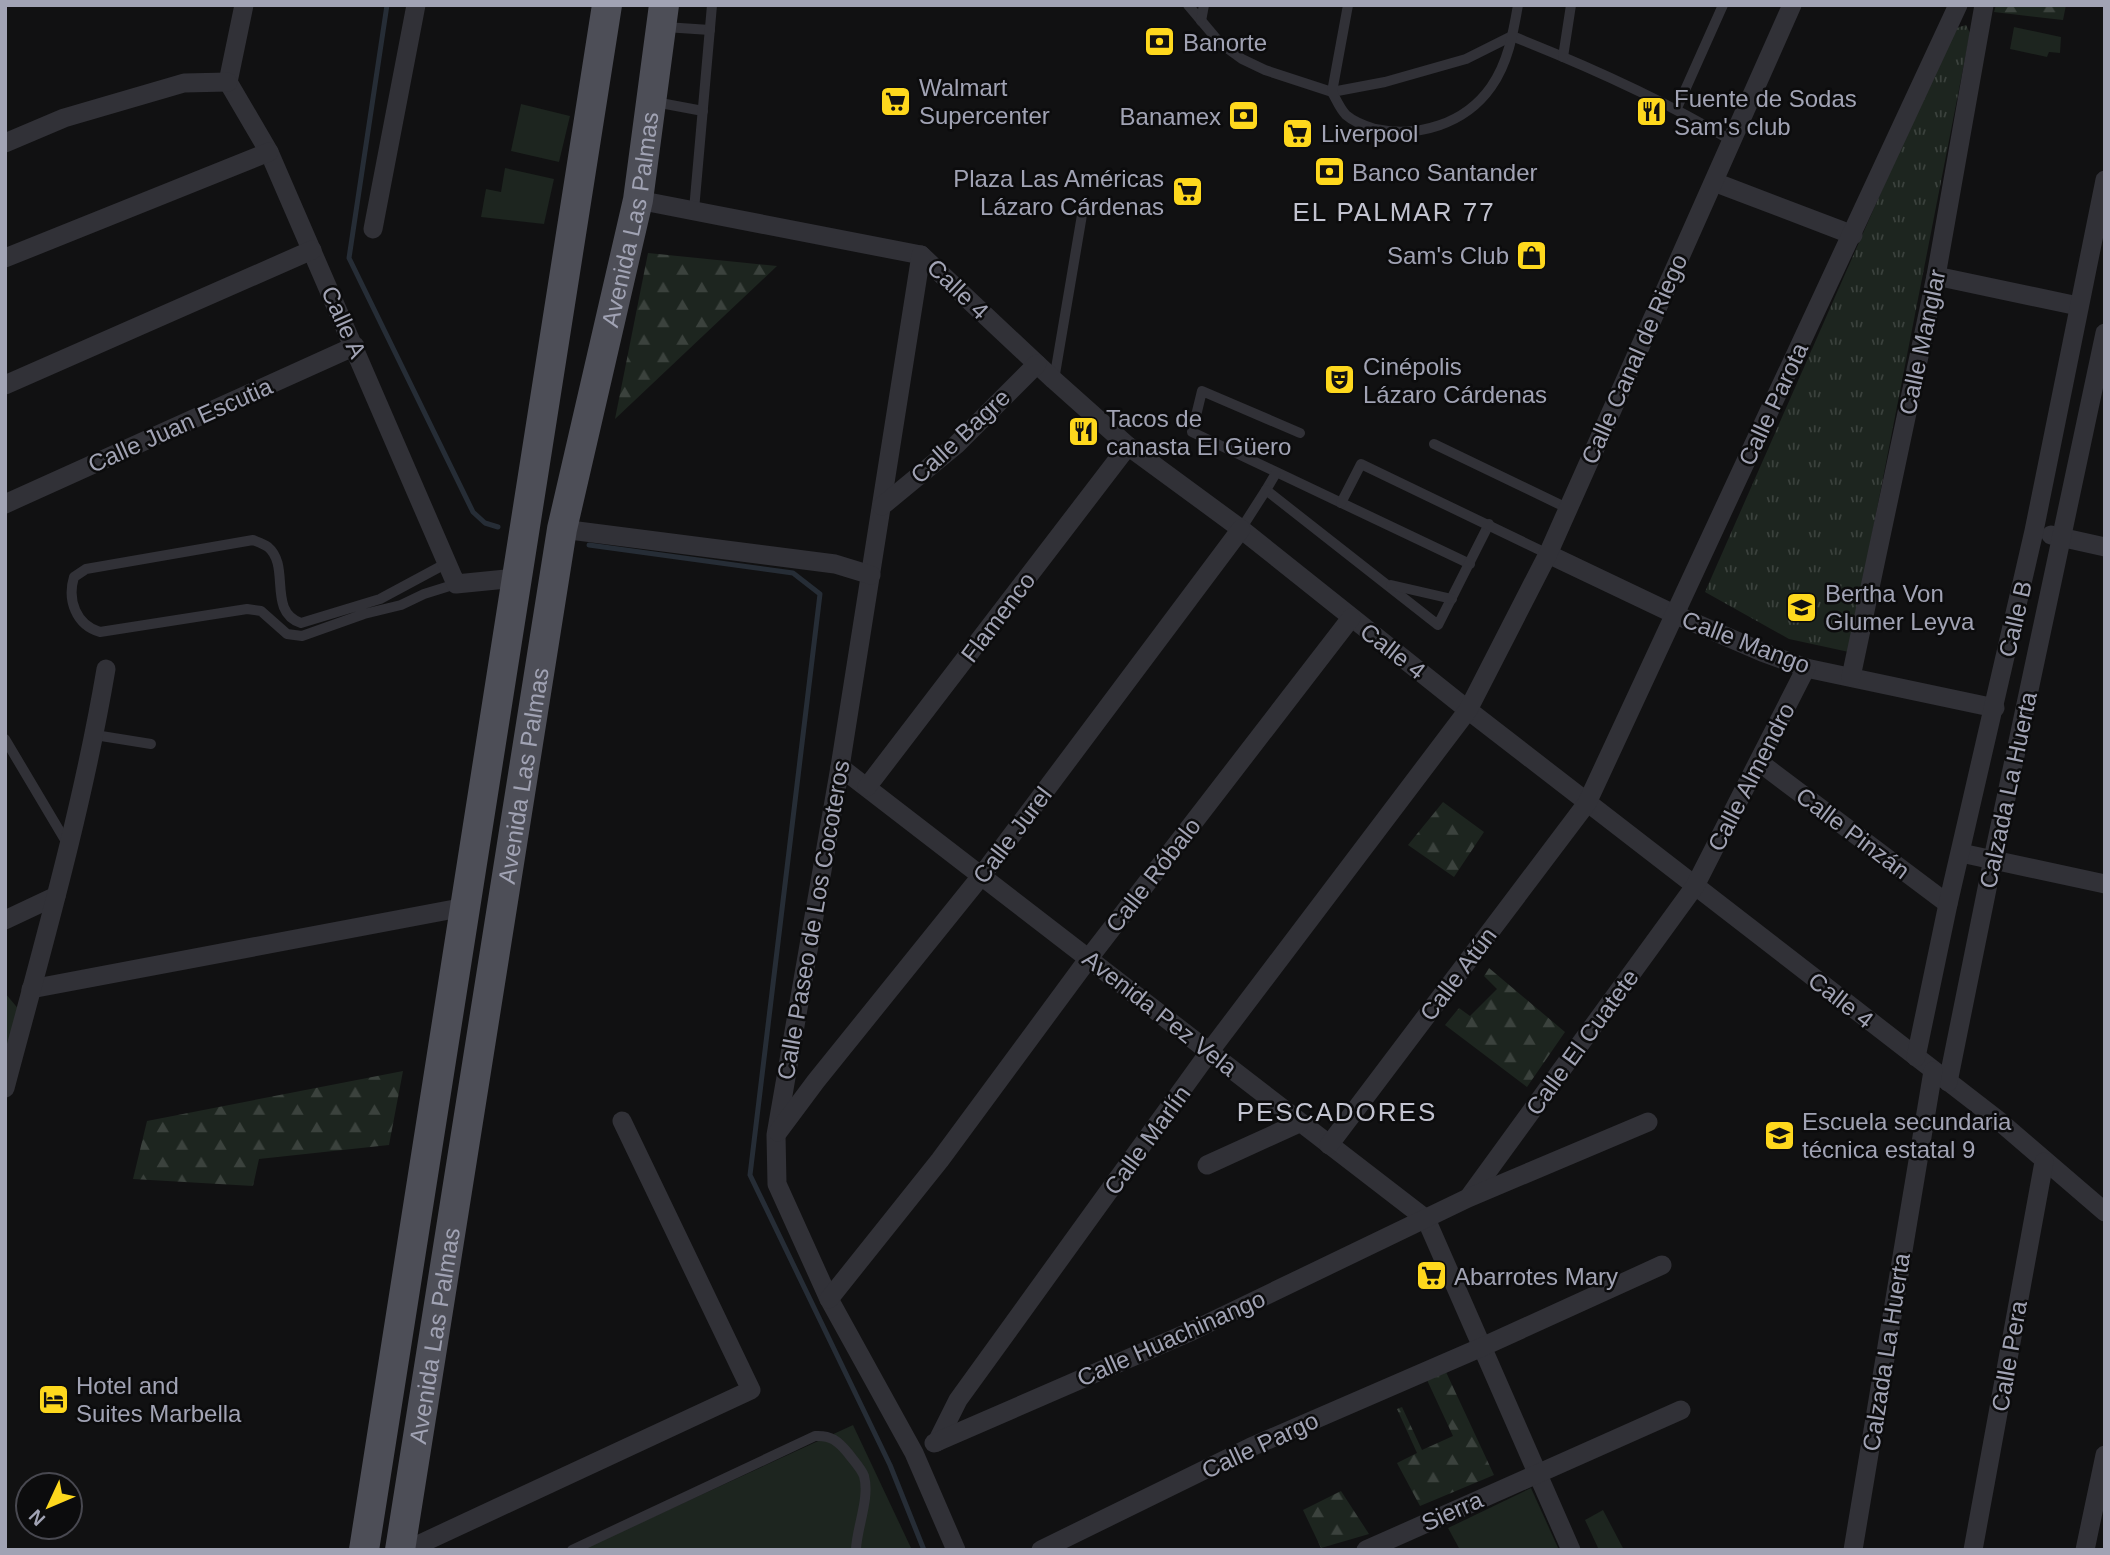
<svg xmlns="http://www.w3.org/2000/svg" width="2110" height="1555" viewBox="0 0 2110 1555" font-family="Helvetica,sans-serif">
<style>
.green{fill:#1d251f}
.forest{fill:url(#forest-firs)}
.park{fill:url(#park-tufts)}
.lines{fill:none;stroke-linecap:round;stroke-linejoin:round}
.stream{stroke:#262d36;stroke-width:5}
.lane{stroke:#313137;stroke-width:10}
.street{stroke:#313137;stroke-width:19}
.primary{stroke:#4d4e57;stroke-width:30}
.labels{text-anchor:middle;dominant-baseline:central;stroke-width:5;stroke-linejoin:round;paint-order:stroke}
.poi-label{font-size:24px;fill:#a1a3b4;stroke:#0c0c0d;text-anchor:start}
.street-label{font-size:24px;fill:#a1a3b4;stroke:#0c0c0d}
.neighbourhood-label{font-size:26px;letter-spacing:2px;fill:#c2c3d0;stroke:#0c0c0d}
</style>
<defs>
<pattern id="forest-firs" width="22" height="20" patternUnits="userSpaceOnUse" patternTransform="scale(1.75)"><rect width="22" height="20" fill="#1d251f"/><path d="M5 1l3.5 6h-7zM16 11l3.5 6h-7z" fill="#3b423d"/></pattern>
<pattern id="park-tufts" width="24" height="20" patternUnits="userSpaceOnUse" patternTransform="scale(1.75)"><rect width="24" height="20" fill="#1d251f"/><path d="M3 7l-1-3M5 7V3M7 7l1-3M15 17l-1-3M17 17v-4M19 17l1-3" fill="none" stroke="#3b423d"/></pattern>
</defs>
<rect width="100%" height="100%" fill="#111112"/>
<g class="green">
<path d="M2014,27L2061,37L2060,53L2049,52L2047,57L2010,49Z"/>
<path d="M521,104L570,116L559,162L511,151Z"/>
<path d="M505,168L554,179L544,224L481,217L486,189L501,192Z"/>
<path d="M5,993L21,1012L5,1065Z"/>
<path d="M853,1425L912,1550H581Z"/>
<path d="M1531,1488L1559,1550H1460L1448,1528Z"/>
<path d="M1603,1510L1624,1550H1599L1585,1520Z"/>
</g>
<g class="forest">
<path d="M1996,5H2066L2063,20L1994,12Z"/>
<path d="M648,253L777,266L615,419Z"/>
<path d="M1443,802L1484,832L1454,877L1408,845Z"/>
<path d="M1489,968L1565,1032L1527,1087L1445,1025L1459,1008L1470,1016L1497,989L1484,976Z"/>
<path d="M403,1071L389,1145L259,1159L253,1186L133,1179L147,1121Z"/>
<path d="M1446,1372L1494,1475L1420,1506L1397,1463L1417,1453L1397,1409L1402,1407L1422,1450L1453,1436L1427,1380Z"/>
<path d="M1341,1491L1369,1534L1321,1548L1303,1510Z"/>
</g>
<path class="park" d="M1966,25L1970,33L1849,652L1789,639L1705,592L1953,29Z"/>
<g class="lines">
<g class="stream">
<path d="M387,5L349,258L473,512L485,523L498,527"/>
<path d="M589,545L793,573L820,594L750,1175L890,1465L924,1550"/>
</g>
<g class="lane">
<path d="M1188,5L1220,43L1242,59L1265,70L1332,92L1385,82L1466,59L1512,36C1588,66 1662,99 1732,141"/>
<path d="M1348,5L1332,92C1336,99 1340,109 1346,115C1354,122 1365,126 1375,129C1418,138 1465,124 1491,87C1508,63 1513,34 1518,5"/>
<path d="M1201,21L1204,5"/>
<path d="M665,27L710,30"/>
<path d="M1563,57L1571,5"/>
<path d="M655,102L703,111"/>
<path d="M1677,108L1723,5"/>
<path d="M694,210L712,5"/>
<path d="M1054,380L1083,209"/>
<path d="M1300,433L1202,391L1192,432L1470,564"/>
<path d="M1434,444L1567,508"/>
<path d="M1276,473L1266,490L1438,625L1489,524"/>
<path d="M1341,503L1361,464L1548,554"/>
<path d="M1241,529L1266,490"/>
<path d="M447,563L380,599L301,623C267,612 291,566 268,547C264,544 258,542 253,540L86,569L74,577C67,600 76,625 100,632L247,609L261,611L287,634L302,636L364,614L401,605L424,594L456,584"/>
<path d="M1391,585L1452,599"/>
<path d="M95,735L151,744"/>
<path d="M5,739L68,845"/>
<path d="M572,1550L815,1436C831,1435 838,1441 848,1453C853,1460 861,1468 864,1476C870,1498 857,1527 856,1549"/>
</g>
<g class="street">
<path d="M244,5L228,82L269,152L456,584L516,578"/>
<path d="M5,143L64,118L184,83L228,82"/>
<path d="M1714,182L1853,235"/>
<path d="M638,200L921,255L1054,380L1128,446L1241,529L1468,710L1998,1120L2105,1212"/>
<path d="M373,229L416,5"/>
<path d="M921,255L840,767L776,1135L777,1184L829,1299L914,1453L956,1550"/>
<path d="M5,258L269,152"/>
<path d="M1936,276L2078,306"/>
<path d="M5,385L312,250"/>
<path d="M5,504L355,346"/>
<path d="M882,506L956,445L1037,364"/>
<path d="M562,529L835,564L871,575"/>
<path d="M2051,535L2105,547"/>
<path d="M1548,554L1674,614L1762,652L1806,668L1995,708"/>
<path d="M1851,677L1936,276L1984,5"/>
<path d="M1759,762L1948,904"/>
<path d="M840,767L1426,1219L1571,1550"/>
<path d="M867,787L1128,446"/>
<path d="M1961,853L2105,884"/>
<path d="M5,920L56,896"/>
<path d="M31,989L465,907"/>
<path d="M1916,1057L1948,904L2034,531L2105,180"/>
<path d="M1948,1082L1993,859L2105,333"/>
<path d="M5,1088C42,949 82,811 106,669"/>
<path d="M778,1132L816,1081L982,875L1241,529"/>
<path d="M1329,1145L1587,803L1958,5"/>
<path d="M1207,1165L1299,1123"/>
<path d="M1469,1197L1695,886L1806,668"/>
<path d="M829,1299L940,1160L1089,958L1351,618"/>
<path d="M937,1442L958,1400L1210,1051L1468,710L1548,554L1792,5"/>
<path d="M934,1443L1192,1331L1468,1198L1648,1122"/>
<path d="M407,1550L751,1390L622,1121"/>
<path d="M1041,1550L1251,1447L1482,1347L1662,1265"/>
<path d="M1366,1550L1681,1410"/>
<path d="M1853,1550L1933,1071"/>
<path d="M1973,1550L2044,1162"/>
<path d="M2085,1550L2105,1455"/>
</g>
<g class="primary">
<path d="M364,1550L607,5"/>
<path id="s1" d="M400,1550L562,529L638,200L664,5"/>
</g>
</g>
<defs>
<symbol id="bank-square" viewBox="-11 -11 22 22"><rect x="-9" y="-9" width="18" height="18" rx="4" fill="#fed81d" stroke="#0c0c0d"/><path d="M-6-4H6V4H-6ZM0-2.3a2.3 2.3 0 1 0 0 4.6a2.3 2.3 0 1 0 0-4.6Z" fill="#111"/></symbol>
<symbol id="supermarket-square" viewBox="-11 -11 22 22"><rect x="-9" y="-9" width="18" height="18" rx="4" fill="#fed81d" stroke="#0c0c0d"/><path d="M-6-5.5h2.5l.6 2H6L4.5 2H-2.5L-4.4-4H-6ZM-1.5 3.2a1.3 1.3 0 1 0 .1 0ZM3 3.2a1.3 1.3 0 1 0 .1 0Z" fill="#111"/></symbol>
<symbol id="restaurant-square" viewBox="-11 -11 22 22"><rect x="-9" y="-9" width="18" height="18" rx="4" fill="#fed81d" stroke="#0c0c0d"/><path d="M-5-6h1v4h1v-4h1v4h1v-4h1v5L-1.5 .5V6h-2V.5L-5-1ZM5-6V6H3V1.5H1.5Q1.5-4 5-6Z" fill="#111"/></symbol>
<symbol id="shop-square" viewBox="-11 -11 22 22"><rect x="-9" y="-9" width="18" height="18" rx="4" fill="#fed81d" stroke="#0c0c0d"/><path d="M-5-2.5h2.3a2.7 3.5 0 0 1 5.4 0H5L5.5 6h-11ZM-1.5-2.5h3a1.5 2.3 0 0 0-3 0Z" fill="#111"/></symbol>
<symbol id="theatre-square" viewBox="-11 -11 22 22"><rect x="-9" y="-9" width="18" height="18" rx="4" fill="#fed81d" stroke="#0c0c0d"/><path d="M-5-5.5Q0-4 5-5.5V0Q5 5 0 6Q-5 5-5 0ZM-3.3-2.5H-1v1.5H-3.3ZM1-2.5H3.3v1.5H1ZM-2.8 1Q0 5.5 2.8 1Z" fill="#111"/></symbol>
<symbol id="school-square" viewBox="-11 -11 22 22"><rect x="-9" y="-9" width="18" height="18" rx="4" fill="#fed81d" stroke="#0c0c0d"/><path d="M0-5L7-2L0 1L-7-2ZM-4 1L0 2.5L4 1V4Q0 6-4 4Z" fill="#111"/></symbol>
<symbol id="hotel-square" viewBox="-11 -11 22 22"><rect x="-9" y="-9" width="18" height="18" rx="4" fill="#fed81d" stroke="#0c0c0d"/><path d="M-6-4.5h1.5V1H6V5H4.5V3h-9V5H-6ZM-4 0a1.8 1.8 0 1 1 3.6 0ZM.5 0V-2.5h3Q6-2.5 6 0Z" fill="#111"/></symbol>
</defs>
<g fill-rule="evenodd">
<use href="#bank-square" x="1142" y="24" width="35" height="35"/>
<use href="#supermarket-square" x="878" y="84" width="35" height="35"/>
<use href="#restaurant-square" x="1634" y="94" width="35" height="35"/>
<use href="#bank-square" x="1226" y="98" width="35" height="35"/>
<use href="#supermarket-square" x="1280" y="116" width="35" height="35"/>
<use href="#bank-square" x="1312" y="154" width="35" height="35"/>
<use href="#supermarket-square" x="1170" y="174" width="35" height="35"/>
<use href="#shop-square" x="1514" y="238" width="35" height="35"/>
<use href="#theatre-square" x="1322" y="362" width="35" height="35"/>
<use href="#restaurant-square" x="1066" y="414" width="35" height="35"/>
<use href="#school-square" x="1784" y="590" width="35" height="35"/>
<use href="#school-square" x="1762" y="1118" width="35" height="35"/>
<use href="#supermarket-square" x="1414" y="1258" width="35" height="35"/>
<use href="#hotel-square" x="36" y="1382" width="35" height="35"/>
</g>
<g class="labels">
<g class="poi-label">
<text x="1183" y="42">Banorte</text>
<text x="919" y="87">Walmart<tspan x="919" dy="28">Supercenter</tspan></text>
<text x="1674" y="98">Fuente de Sodas<tspan x="1674" dy="28">Sam's club</tspan></text>
<text x="1221" y="116" text-anchor="end">Banamex</text>
<text x="1321" y="133">Liverpool</text>
<text x="1352" y="172">Banco Santander</text>
<text x="1164" y="178" text-anchor="end">Plaza Las Américas<tspan x="1164" dy="28">Lázaro Cárdenas</tspan></text>
<text x="1509" y="255" text-anchor="end">Sam's Club</text>
<text x="1363" y="366">Cinépolis<tspan x="1363" dy="28">Lázaro Cárdenas</tspan></text>
<text x="1106" y="418">Tacos de<tspan x="1106" dy="28">canasta El Güero</tspan></text>
<text x="1825" y="593">Bertha Von<tspan x="1825" dy="28">Glumer Leyva</tspan></text>
<text x="1802" y="1121">Escuela secundaria<tspan x="1802" dy="28">técnica estatal 9</tspan></text>
<text x="1454" y="1276">Abarrotes Mary</text>
<text x="76" y="1385">Hotel and<tspan x="76" dy="28">Suites Marbella</tspan></text>
</g>
<g class="street-label">
<text stroke="none"><textPath href="#s1" startOffset="1351">Avenida Las Palmas</textPath></text>
<text transform="translate(958 289) rotate(44)">Calle 4</text>
<text transform="translate(344 322) rotate(66)">Calle A</text>
<text transform="translate(1922 342) rotate(-78)">Calle Manglar</text>
<text transform="translate(1634 359) rotate(-66)">Calle Canal de Riego</text>
<text transform="translate(1773 404) rotate(-65)">Calle Parota</text>
<text transform="translate(180 425) rotate(-24)">Calle Juan Escutia</text>
<text transform="translate(960 436) rotate(-43)">Calle Bagre</text>
<text transform="translate(998 617) rotate(-53)">Flamenco</text>
<text transform="translate(2015 619) rotate(-77)">Calle B</text>
<text transform="translate(1746 642) rotate(21)">Calle Mango</text>
<text transform="translate(1393 651) rotate(38)">Calle 4</text>
<text stroke="none"><textPath href="#s1" startOffset="784">Avenida Las Palmas</textPath></text>
<text transform="translate(1751 777) rotate(-63)">Calle Almendro</text>
<text transform="translate(2008 790) rotate(-78)">Calzada La Huerta</text>
<text transform="translate(1853 833) rotate(37)">Calle Pinzán</text>
<text transform="translate(1012 835) rotate(-53)">Calle Jurel</text>
<text transform="translate(1153 875) rotate(-52)">Calle Róbalo</text>
<text transform="translate(813 920) rotate(-80)">Calle Paseo de Los Cocoteros</text>
<text transform="translate(1458 974) rotate(-53)">Calle Atún</text>
<text transform="translate(1841 1000) rotate(38)">Calle 4</text>
<text transform="translate(1160 1013) rotate(38)">Avenida Pez Vela</text>
<text transform="translate(1582 1042) rotate(-54)">Calle El Cuatete</text>
<text transform="translate(1147 1140) rotate(-54)">Calle Marlín</text>
<text stroke="none"><textPath href="#s1" startOffset="217">Avenida Las Palmas</textPath></text>
<text transform="translate(1171 1338) rotate(-24)">Calle Huachinango</text>
<text transform="translate(1886 1352) rotate(-81)">Calzada La Huerta</text>
<text transform="translate(2009 1356) rotate(-80)">Calle Pera</text>
<text transform="translate(1260 1445) rotate(-25)">Calle Pargo</text>
<text transform="translate(1452 1511) rotate(-24)">Sierra</text>
</g>
<g class="neighbourhood-label">
<text x="1394" y="212">EL PALMAR 77</text>
<text x="1337" y="1112">PESCADORES</text>
</g>
</g>
<rect width="2110" height="1555" fill="none" stroke="#a1a3b4" stroke-width="14"/>
<g transform="translate(49 1506) rotate(226)"><circle r="33" fill="#0c0c0d" stroke="#484850" stroke-width="2"/>
<path d="M0-5L12 26L0 18L-12 26Z" fill="#fed81d"/>
<text y="-10" font-size="19" font-weight="bold" text-anchor="middle" fill="#a1a3b4">N</text>
</g>
</svg>
